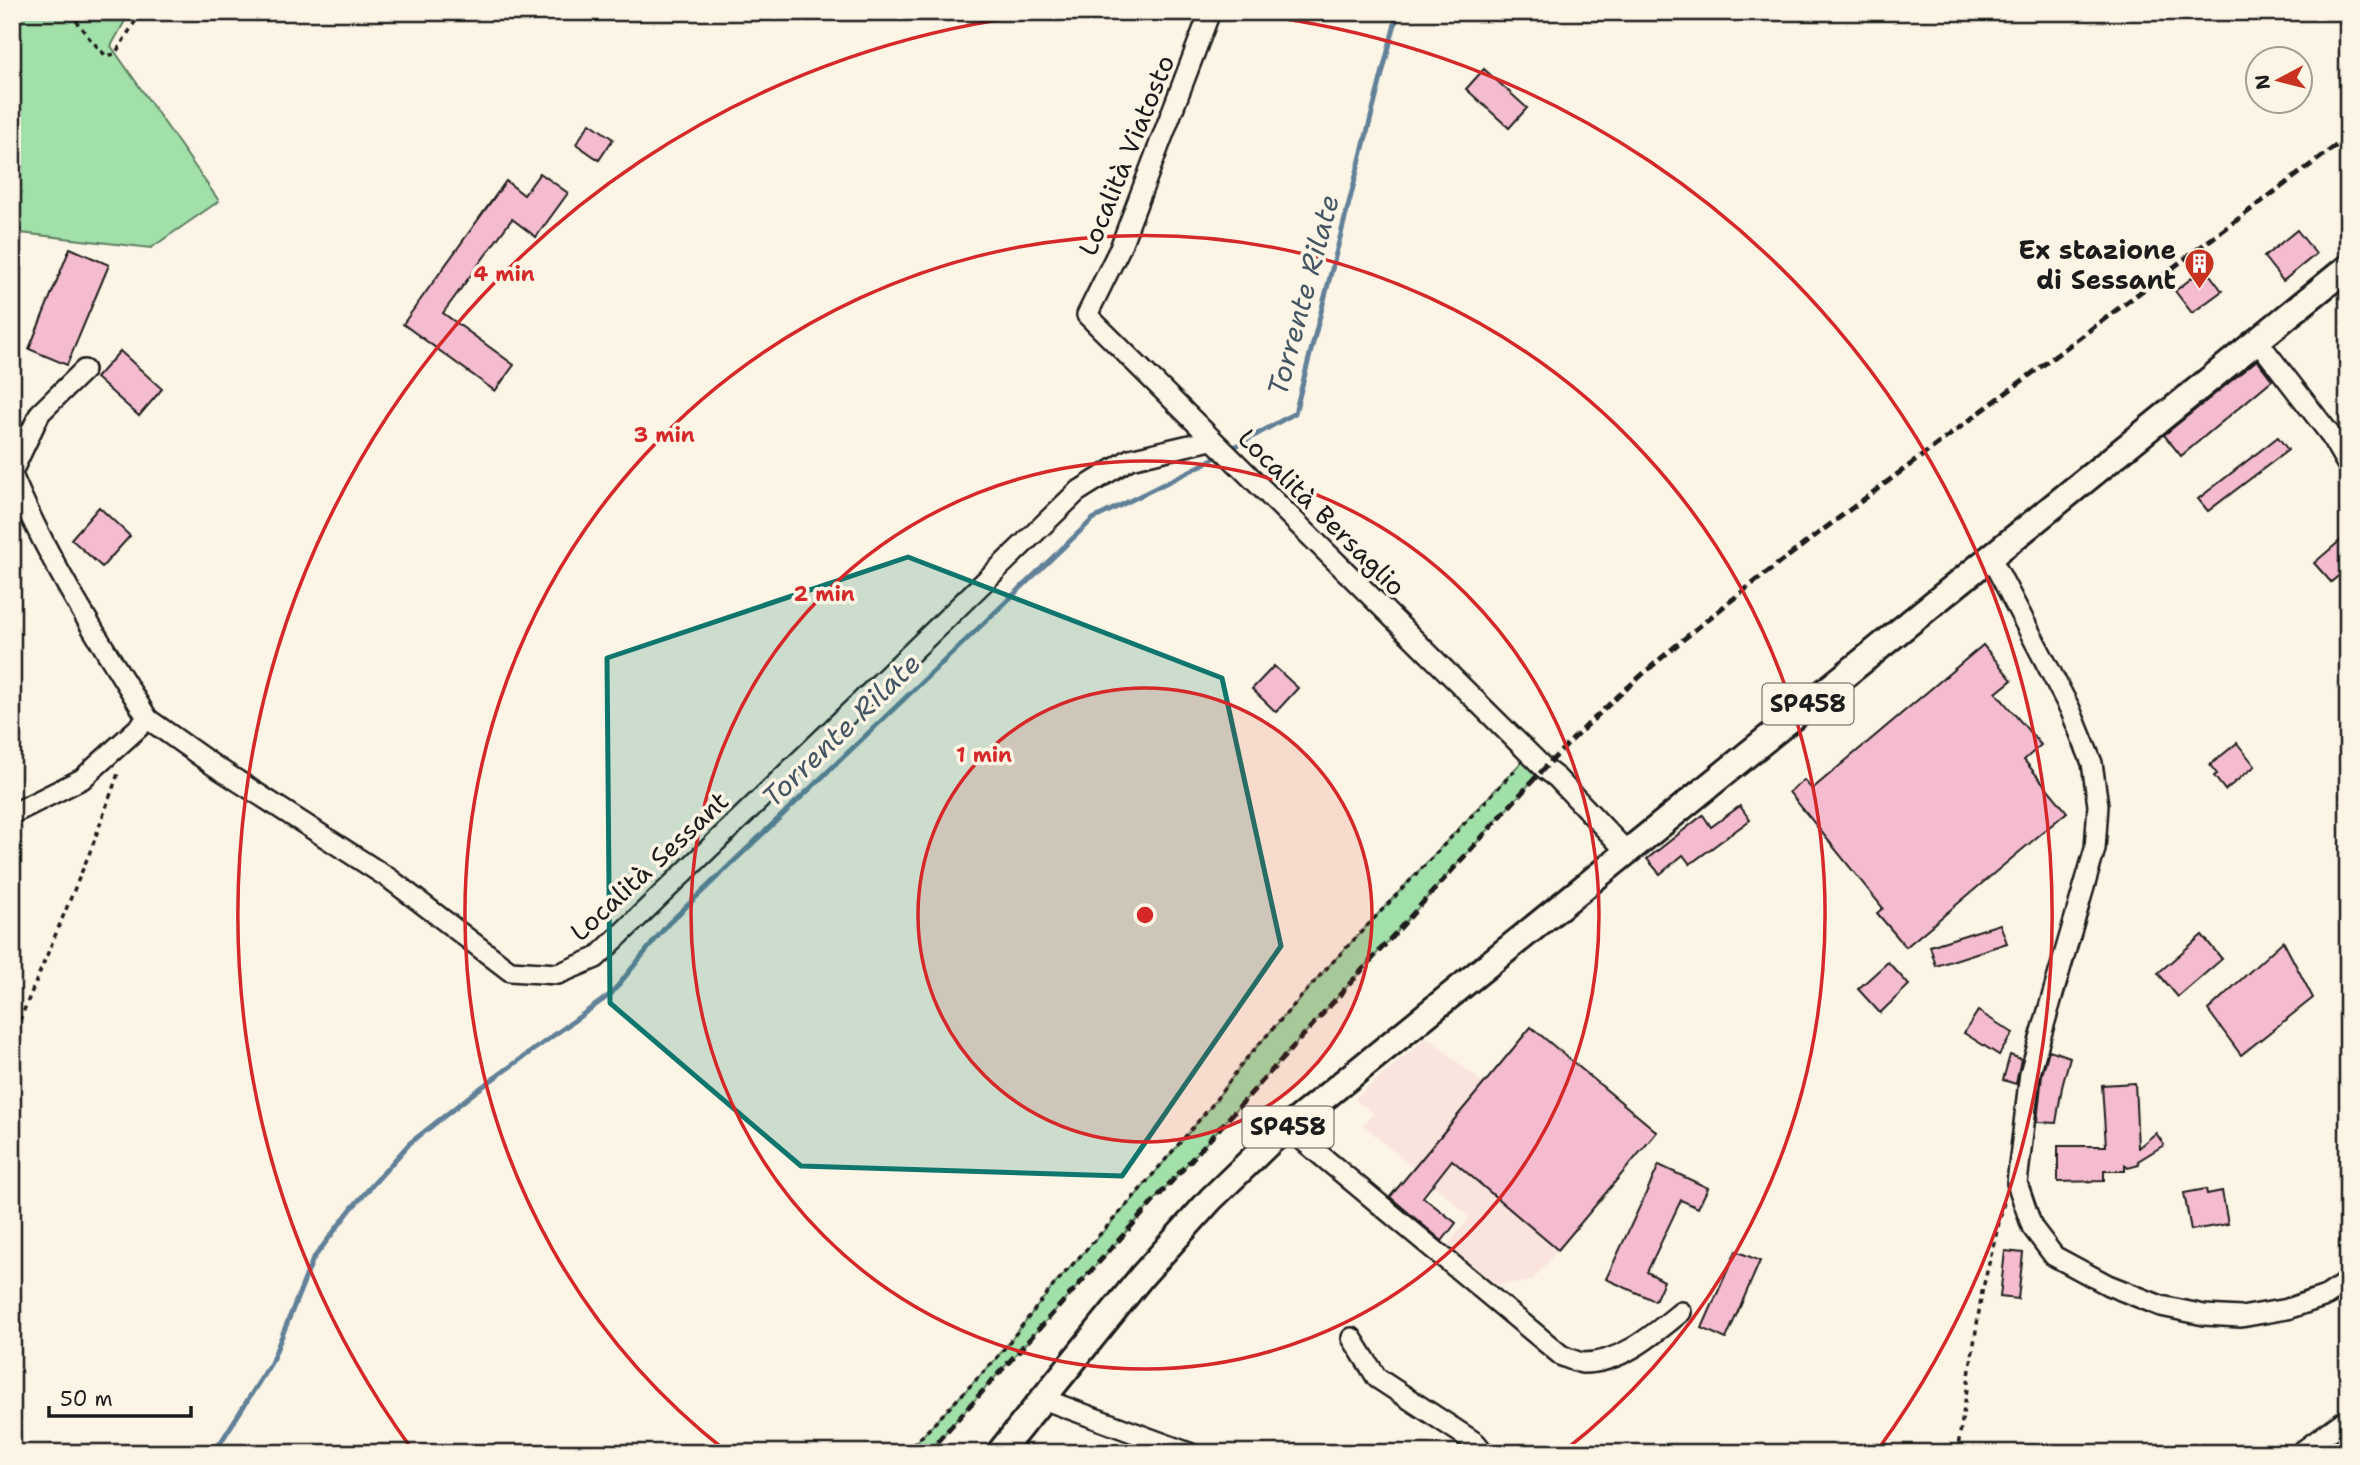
<svg xmlns="http://www.w3.org/2000/svg" width="2360" height="1465" viewBox="0 0 2360 1465" font-family="'Shantell Sans',sans-serif">
<style>
.built{fill:#fae4de}
.green{fill:#a1e0a9;stroke:#5e7e62;stroke-width:2}
.lines{fill:none;stroke-linecap:round;stroke-linejoin:round}
.stream{stroke:#628199;stroke-width:5}
.building{fill:#f5bccf;stroke:#1c1c1c;stroke-width:2}
.minor-casing{stroke:#1c1c1c;stroke-width:24}
.major-casing{stroke:#1c1c1c;stroke-width:30}
.path{stroke:#1c1c1c;stroke-width:3.5;stroke-dasharray:5 5;stroke-linecap:butt}
.minor{stroke:#fcf5e5;stroke-width:19}
.major{stroke:#fcf5e5;stroke-width:24}
.rail{stroke:#1c1c1c;stroke-width:5;stroke-dasharray:10 5;stroke-linecap:butt}
.marked{fill:#0f766e;fill-opacity:0.2;stroke:#0f766e;stroke-width:5;stroke-linejoin:round}
.ring{fill:none;stroke:#d62828;stroke-width:3.5}
.labels{text-anchor:middle;dominant-baseline:central;stroke-width:7;stroke-linejoin:round;paint-order:stroke}
.shield{fill:#fcf5e5;stroke:#5f5d58;stroke-width:2}
.shield-label{font-size:24px;font-weight:bold;fill:#1c1c1c}
.street-label{font-size:26px;fill:#1c1c1c;stroke:#fcf5e5}
.poi-label{font-size:26px;font-weight:bold;fill:#1c1c1c;stroke:#fcf5e5;text-anchor:end}
.water-label{font-size:28px;font-style:italic;fill:#455765;stroke:#fcf5e5}
.centre{fill:#d62828;stroke:#fcf5e5;stroke-width:3.5}
.ring-label{font-size:21px;text-anchor:middle;font-weight:bold;fill:#d62828;stroke:#fcf5e5;stroke-width:7;stroke-linejoin:round;paint-order:stroke}
</style>
<rect width="100%" height="100%" fill="#fcf5e5"/>
<filter id="ink" filterUnits="userSpaceOnUse"><feTurbulence type="fractalNoise" baseFrequency=".0143" numOctaves="2"/><feDisplacementMap in="SourceGraphic" scale="14" xChannelSelector="R" yChannelSelector="G"/><feConvolveMatrix kernelMatrix="1 2 1 2 8 2 1 2 1" color-interpolation-filters="sRGB"/></filter>
<g filter="url(#ink)">
<path class="built" d="M1427,1037L1610,1188L1532,1281L1494,1285L1445,1248L1470,1217L1363,1125L1374,1113L1354,1099Z"/>
<g class="green">
<path d="M12,12H130L111,46L219,201L151,248L12,232Z"/>
<path d="M1530,753L1544,768L927,1453H906L995,1360L1054,1285L1132,1200L1212,1105L1245,1060L1326,969Z"/>
</g>
<g class="lines">
<path class="stream" d="M214,1453L271,1363L313,1259L351,1209L410,1143L475,1092L611,994L668,924L1093,519L1202,465L1295,413L1398,12"/>
</g>
<g class="building">
<path d="M1484,69L1527,108L1509,128L1466,89Z"/>
<path d="M590,123L613,139L599,160L576,144Z"/>
<path d="M540,173L568,193L536,237L512,219L443,313L514,365L495,391L403,324L506,181L524,195Z"/>
<path d="M2297,230L2316,254L2283,281L2264,257Z"/>
<path d="M70,248L109,265L67,365L29,349Z"/>
<path d="M2205,268L2222,291L2192,313L2175,291Z"/>
<path d="M120,351L162,389L139,416L96,378Z"/>
<path d="M2257,360L2272,380L2181,456L2164,435Z"/>
<path d="M2278,437L2288,450L2208,511L2198,499Z"/>
<path d="M99,507L130,536L102,567L71,539Z"/>
<path d="M2348,534V568L2331,582L2314,563Z"/>
<path d="M1983,645L2012,680L1996,693L2041,745L2024,760L2067,812L1906,947L1877,913L1883,908L1789,792L1804,780L1812,789Z"/>
<path d="M1274,666L1298,688L1276,712L1252,689Z"/>
<path d="M2237,743L2255,766L2225,790L2214,776L2217,774L2210,765Z"/>
<path d="M1740,806L1750,820L1690,864L1683,855L1660,874L1647,859L1703,815L1711,827Z"/>
<path d="M2000,924L2007,943L1936,966L1930,946Z"/>
<path d="M2202,935L2222,959L2178,997L2158,973Z"/>
<path d="M2283,941L2313,998L2241,1055L2208,1010Z"/>
<path d="M1888,962L1909,985L1880,1013L1858,989Z"/>
<path d="M1978,1011L2013,1033L1999,1055L1964,1033Z"/>
<path d="M1531,1027L1657,1132L1558,1250L1452,1160L1423,1197L1456,1223L1442,1241L1390,1197Z"/>
<path d="M2049,1050L2070,1057L2062,1087L2056,1123L2037,1122L2042,1075Z"/>
<path d="M2010,1055L2021,1059L2016,1084L2003,1080Z"/>
<path d="M2135,1083L2138,1148L2156,1133L2164,1145L2138,1161L2139,1165L2128,1168L2125,1165V1171H2104V1181L2058,1182V1146H2106L2102,1085Z"/>
<path d="M1659,1165L1708,1188L1698,1208L1681,1200L1647,1272L1664,1281L1655,1301L1606,1279Z"/>
<path d="M2206,1189L2207,1194L2222,1191L2228,1224L2191,1230L2184,1193Z"/>
<path d="M1736,1251L1760,1261L1726,1339L1702,1328Z"/>
<path d="M2005,1251L2023,1253L2018,1299L2000,1297Z"/>
</g>
<g class="lines">
<defs>
<g id="minor">
<path d="M1210,12L1120,248L1087,315L1544,768L1557,778L1627,852"/>
<path d="M2257,340L2329,433L2348,466"/>
<path d="M12,472L40,413L84,370"/>
<path d="M12,475C48,561 99,640 148,719"/>
<path d="M1990,556L2070,709L2092,763L2098,805L2095,849L2030,1073L2017,1183L2032,1227L2054,1256L2108,1285L2161,1306L2204,1315L2241,1317L2287,1309L2326,1296L2348,1281"/>
<path d="M12,814L82,779L148,719L213,765L390,879L510,971L558,974L596,958L1077,492L1130,459L1211,440"/>
<path d="M1288,1128L1562,1356C1568,1358 1576,1362 1583,1363C1621,1363 1653,1335 1681,1312"/>
<path d="M1352,1338L1377,1378L1476,1443L1484,1453"/>
<path d="M1043,1399L1189,1453"/>
<path d="M2300,1453L2348,1418"/>
</g>
<path id="major" d="M999,1453L1142,1276L1211,1199L1271,1141L2348,267"/>
</defs>
<use href="#minor" class="minor-casing"/>
<use href="#major" class="major-casing"/>
<g class="path">
<path d="M70,12L89,38L106,56L115,54L141,12"/>
<path d="M12,1039L92,847L119,771"/>
<path d="M906,1453L995,1360L1054,1285L1132,1199L1212,1105L1245,1060L1326,969L1517,768"/>
<path d="M1957,1453L1982,1292L2004,1202"/>
</g>
<use href="#minor" class="minor"/>
<use href="#major" class="major"/>
<path class="rail" d="M927,1453L1527,787C1637,666 1772,568 1903,470C2051,359 2199,248 2348,137"/>
</g>
</g>
<path class="marked" d="M908,557L1222,678L1281,946L1122,1176L801,1166L610,1003L607,658Z"/>
<circle cx="1145" cy="915" r="227" fill="#d62828" fill-opacity=".12"/>
<g class="ring">
<circle cx="1145" cy="915" r="227"/>
<circle cx="1145" cy="915" r="454"/>
<path d="M726 1451A680 680 0 1 1 1564 1451"/>
<path d="M411 1448A907 907 0 0 1 1050 13M1240 13A907 907 0 0 1 1879 1448"/>
</g>
<defs>
<symbol id="building-pin" viewBox="-11 -11 22 30"><path d="M0 17L-7.5 6A9.5 9.5 0 1 1 7.5 6Z" fill="#c8321e" stroke="#fcf5e5"/><path d="M-4-6H4V6H1V3H-1V6H-4ZM-2.5-4.3h1.7v1.8h-1.7ZM.8-4.3h1.7v1.8H.8ZM-2.5-1h1.7V.8h-1.7ZM.8-1h1.7V.8H.8Z" fill="#fff"/></symbol>
</defs>
<g fill-rule="evenodd">
<use href="#building-pin" x="2182" y="246" width="35" height="47"/>
</g>
<g class="labels">
<g class="shield">
<rect x="1762.5" y="683.5" width="91" height="41" rx="5"/>
<rect x="1242.5" y="1106.5" width="91" height="41" rx="5"/>
</g>
<g class="shield-label">
<text x="1808" y="704">SP458</text>
<text x="1288" y="1127">SP458</text>
</g>
<g class="street-label">
<text transform="translate(1126 155) rotate(-68)">Località Viatosto</text>
<text transform="translate(1322 512) rotate(45)">Località Bersaglio</text>
<text transform="translate(649 866) rotate(-43)">Località Sessant</text>
</g>
<g class="poi-label">
<text x="2176" y="249">Ex stazione<tspan x="2176" dy="30">di Sessant</tspan></text>
</g>
<g class="water-label">
<text transform="translate(1303 295) rotate(-75)">Torrente Rilate</text>
<text transform="translate(841 730) rotate(-44)">Torrente Rilate</text>
</g>
</g>
<circle cx="1145" cy="915" r="10" class="centre"/>
<g class="ring-label">
<text x="504" y="281">4 min</text>
<text x="664" y="442">3 min</text>
<text x="824" y="601">2 min</text>
<text x="984" y="762">1 min</text>
</g>
<rect width="2360" height="1465" fill="none" stroke="#fcf5e5" stroke-width="42"/>
<rect x="21" y="21" width="2318" height="1423" fill="none" stroke="#1c1c1c" stroke-width="2.5" filter="url(#ink)"/>
<g transform="translate(2279 80) rotate(263)"><circle r="33" fill="#fcf5e5" stroke="#a29e95" stroke-width="2"/>
<path d="M0-5L12 26L0 18L-12 26Z" fill="#c8321e"/>
<text y="-10" font-size="19" font-weight="bold" text-anchor="middle" fill="#1c1c1c">N</text>
</g>
<path d="M49 1406v10h142v-10" fill="none" stroke="#1c1c1c" stroke-width="3.5"/>
<text x="60" y="1406" font-size="21" fill="#1c1c1c" stroke="#fcf5e5" stroke-width="5" paint-order="stroke">50 m</text>
</svg>
